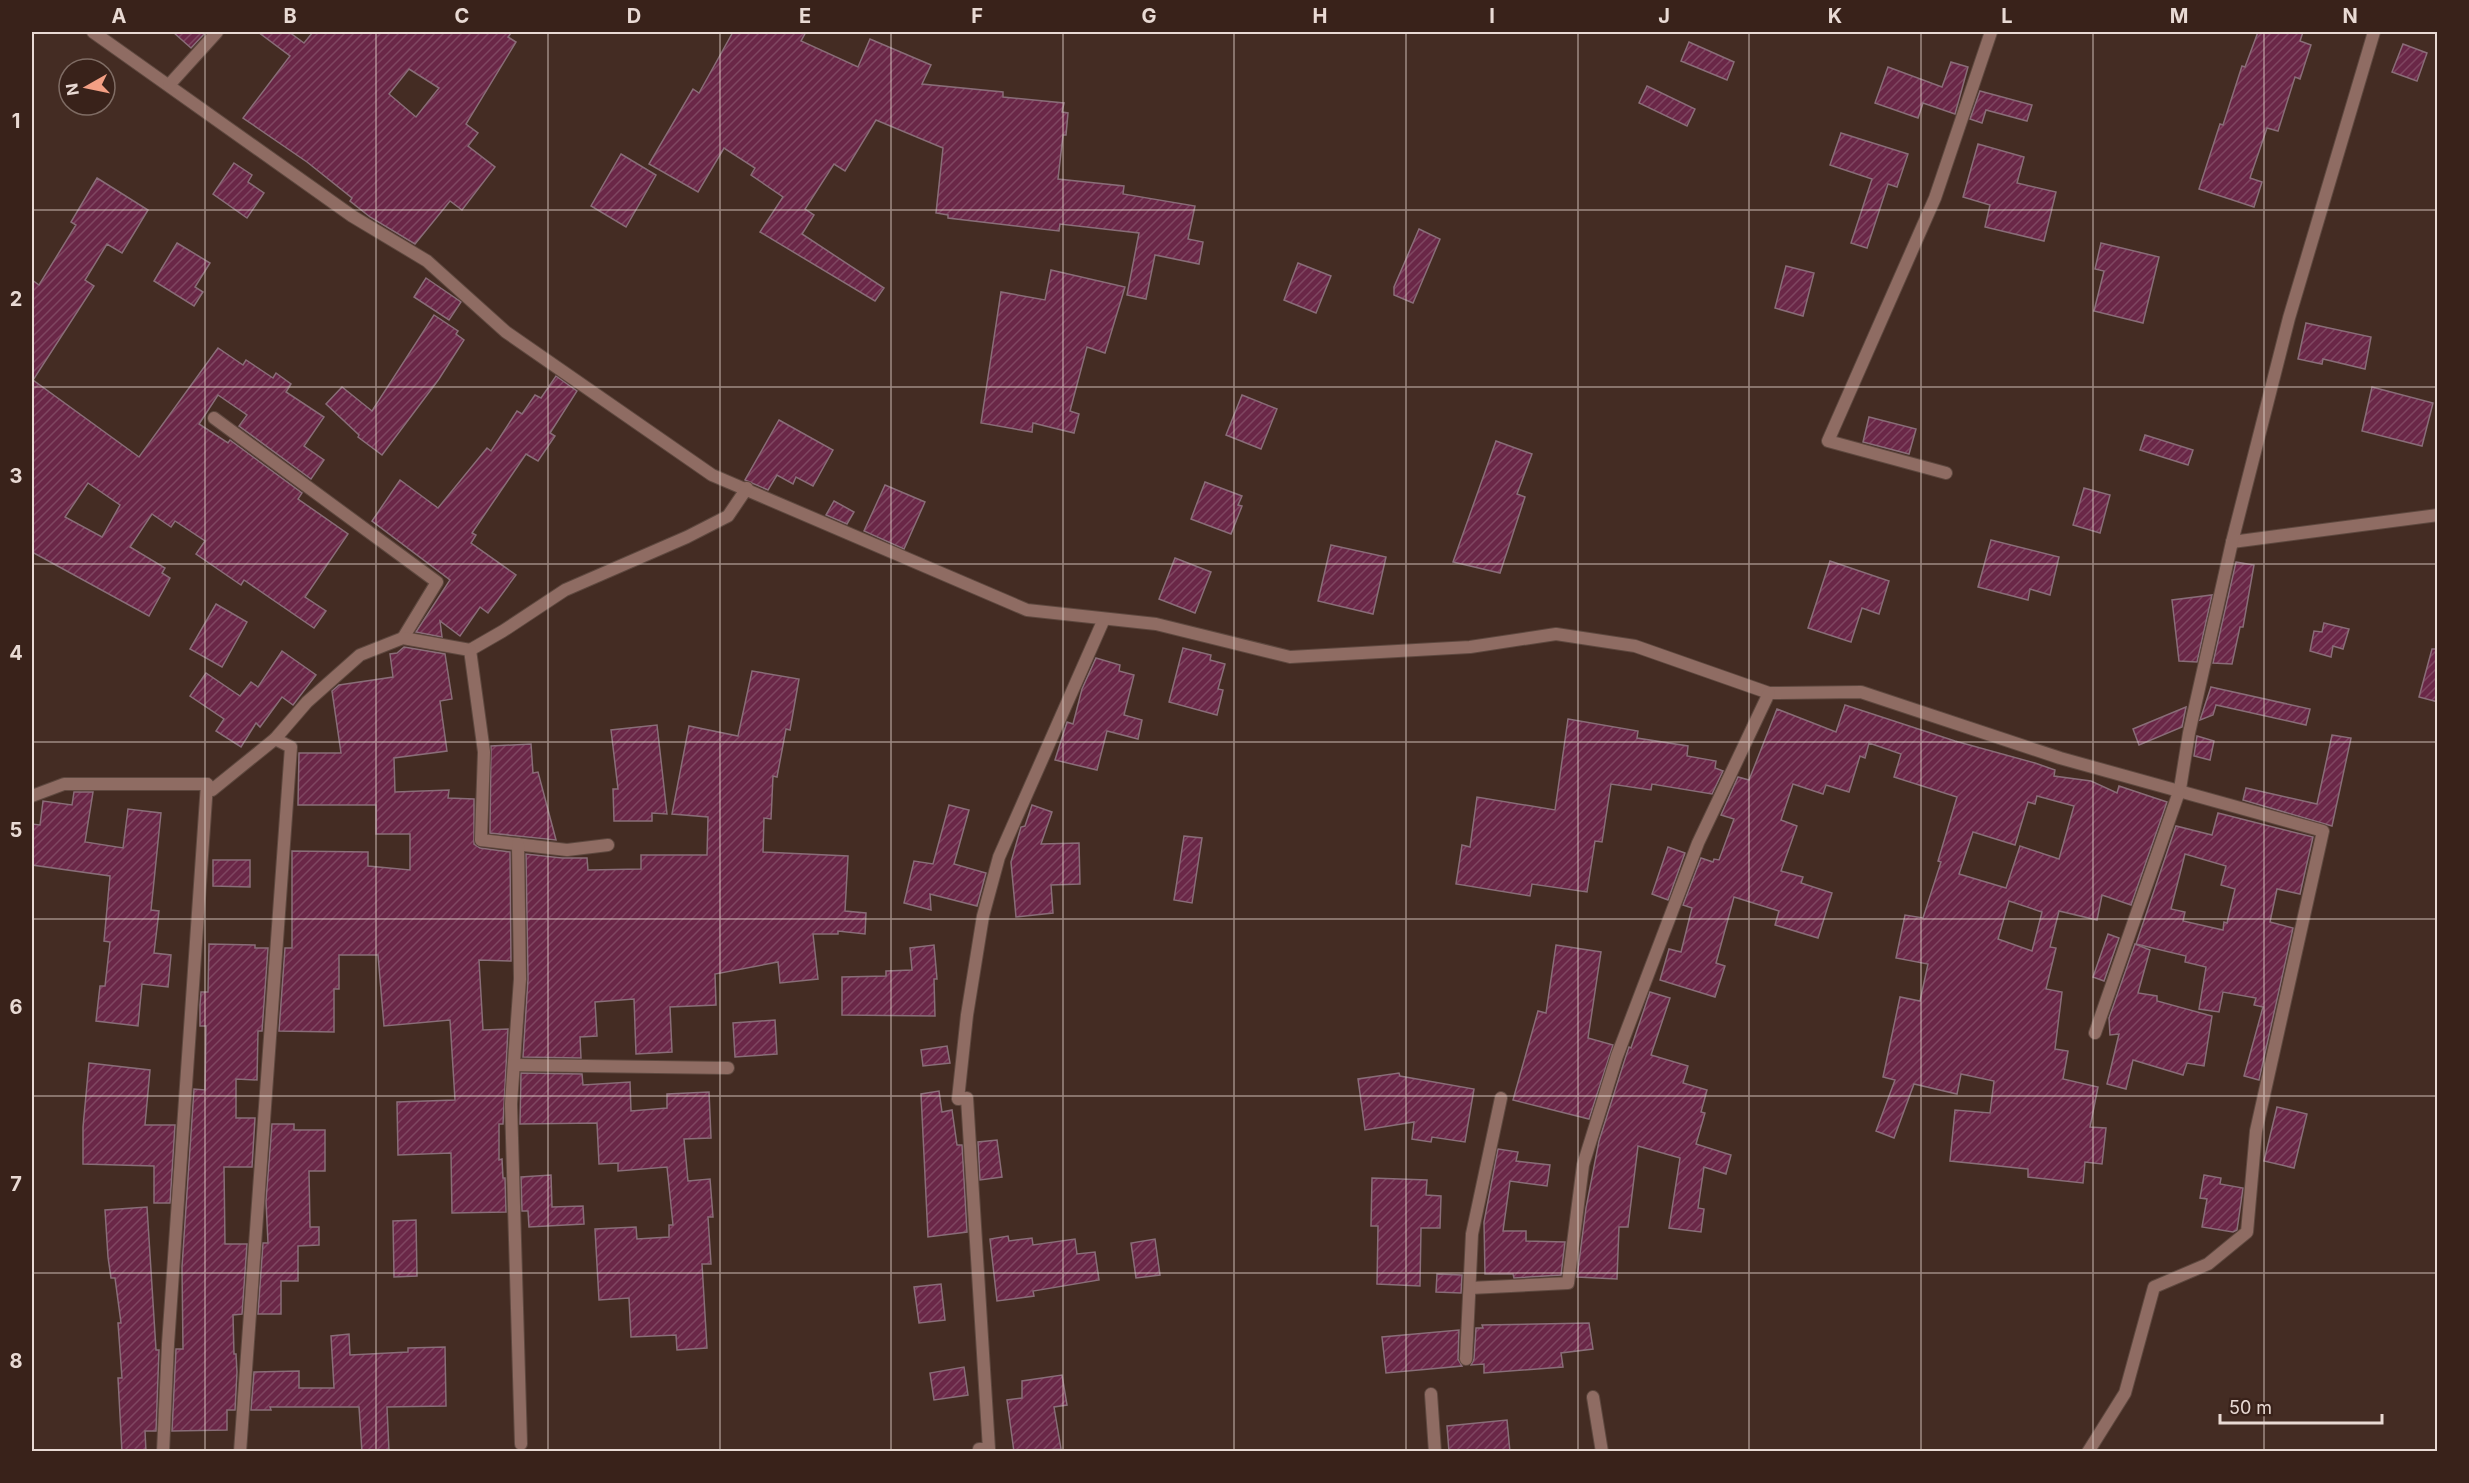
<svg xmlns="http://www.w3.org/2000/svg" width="2469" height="1483" viewBox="0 0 2469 1483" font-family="Inter,sans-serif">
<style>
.building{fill:url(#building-hatch);stroke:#896d78;stroke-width:1.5;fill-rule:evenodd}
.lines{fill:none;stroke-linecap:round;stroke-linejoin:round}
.street-casing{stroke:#5e483f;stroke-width:14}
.street{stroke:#8f6c63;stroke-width:12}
.grid{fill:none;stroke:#e9dad4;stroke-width:1.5;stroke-opacity:0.55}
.neatline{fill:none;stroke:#e9dad4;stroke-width:2}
.grid-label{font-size:20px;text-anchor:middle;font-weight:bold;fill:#e9dad4}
</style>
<defs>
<pattern id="building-hatch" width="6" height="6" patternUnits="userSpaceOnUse" patternTransform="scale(1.5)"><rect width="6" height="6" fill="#6a2747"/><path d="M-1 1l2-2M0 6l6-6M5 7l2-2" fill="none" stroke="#7f4661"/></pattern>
</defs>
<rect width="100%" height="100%" fill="#442c23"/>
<g class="building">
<path d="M173,32H206L191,48Z"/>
<path d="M258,32H289L304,43L313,32H512L508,37L516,42L466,124L478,133L468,146L495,167L462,210L450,201L415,244L370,217L350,201L352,198L307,162L243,118L290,56ZM409,69L439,88L416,117L389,94Z"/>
<path d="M733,32H806L801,41L858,67L870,39L931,65L922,84L1003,92V97L1064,103L1062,112L1068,113L1066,135H1063L1058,179L1124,186L1123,194L1195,206L1188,239L1203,242L1199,264L1155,255L1146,299L1127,295L1139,233L1060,224L1059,231L948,218V215L936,213L943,148L876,120L845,171L834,164L805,209L814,215L802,234L884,288L875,301L760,232L783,197L751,175L755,168L724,148L698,192L649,164L693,89L699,93Z"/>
<path d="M2258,32H2303L2300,41L2311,45L2300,79L2295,77L2278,131L2267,128L2250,178L2262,182L2254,207L2199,189L2220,124L2223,125L2242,66L2245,67Z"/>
<path d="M1689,42L1734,62L1727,80L1681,61Z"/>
<path d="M2403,44L2427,53L2417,81L2392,72Z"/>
<path d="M1951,62L1968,67L1955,114L1923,103L1918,118L1875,103L1888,67L1942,87Z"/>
<path d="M1647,86L1695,109L1687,126L1639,103Z"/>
<path d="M1980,91L2032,105L2027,121L1986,110L1982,123L1970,119Z"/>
<path d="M1841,133L1908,154L1897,187L1888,184L1867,248L1851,243L1872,179L1830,165Z"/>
<path d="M1978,144L2024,157L2017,183L2056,192L2044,241L1985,227L1990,205L1963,197Z"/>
<path d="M621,154L656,175L626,227L591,206Z"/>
<path d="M234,163L252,175L248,182L264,193L247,218L213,194Z"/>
<path d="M97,178L148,210L122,253L107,244L85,280L94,286L33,380L139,457L218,348L243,365L246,360L273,378L276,373L291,384L286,392L324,417L304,446L324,460L311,479L239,426L247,415L218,395L199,424L228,443L230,440L302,493L298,499L348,534L305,597L326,611L314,628L244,580L241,585L196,554L205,541L175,521L171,527L152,514L130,547L165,568L162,573L170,578L149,616L32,552V280L39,285L76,225L71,222ZM88,483L120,505L102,537L65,517Z"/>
<path d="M1419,229L1440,239L1413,303L1394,295V287Z"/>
<path d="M177,243L210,263L195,287L203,292L194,306L154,281Z"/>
<path d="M2101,243L2159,257L2143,323L2094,311L2104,271L2095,269Z"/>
<path d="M1298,263L1331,276L1316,313L1284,300Z"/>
<path d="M1786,266L1814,273L1803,316L1775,308Z"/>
<path d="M1051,270L1125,287L1105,353L1087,347L1070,411L1079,414L1074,433L1033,423L1032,432L981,423L1001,292L1045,300Z"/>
<path d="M426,278L461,302L449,320L414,297Z"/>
<path d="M434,315L458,331L456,334L464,340L439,379L382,455L358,437L359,435L326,404L342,387L372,411Z"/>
<path d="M2306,323L2371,337L2365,369L2323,359L2322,364L2298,359Z"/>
<path d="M556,376L577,391L550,433L555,436L538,461L526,454L472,533L476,535L471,543L516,575L488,613L480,607L460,636L440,621L442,637L416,632L450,580L372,521L400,480L438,508L487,448L491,451L517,411L522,414L535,395L541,398Z"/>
<path d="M2372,387L2433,403L2422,446L2362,431Z"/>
<path d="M1242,395L1277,409L1261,449L1226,435Z"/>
<path d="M1869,417L1916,429L1909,454L1863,442Z"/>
<path d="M779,420L833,450L813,486L796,477L793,484L777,475L768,490L745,480Z"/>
<path d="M2145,435L2193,450L2188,465L2140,450Z"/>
<path d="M1496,441L1532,454L1517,494L1525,497L1500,573L1453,562Z"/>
<path d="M1205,482L1242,496L1238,505L1242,506L1231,534L1191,519Z"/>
<path d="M885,485L925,502L904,549L864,531Z"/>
<path d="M2084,488L2110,495L2100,533L2073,525Z"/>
<path d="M834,501L854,512L847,524L826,515Z"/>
<path d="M1991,540L2059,557L2050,595L2030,589L2028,600L1978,587Z"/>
<path d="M1331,545L1386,557L1373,614L1318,601Z"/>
<path d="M1175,558L1211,572L1195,613L1159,599Z"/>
<path d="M1830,561L1889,581L1879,614L1862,608L1851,642L1808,628Z"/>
<path d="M2236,562L2254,565L2243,627H2240L2232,664L2213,663Z"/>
<path d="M2212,595L2197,662L2179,661L2172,600Z"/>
<path d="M216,604L247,622L222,667L190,649Z"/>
<path d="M2324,623L2349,629L2343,649L2333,646L2331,657L2310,651L2314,631L2322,632Z"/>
<path d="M404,647L445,654L452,699L440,701L447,751L394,758L395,792L449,790L448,798L474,799V844L480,848L510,852L511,961L479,960L483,1030L508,1029L503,1124H499V1160L502,1159L503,1178H505L506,1212L452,1213L451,1153L398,1155L397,1102L455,1100L450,1020L384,1026L378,955H339V989H334V1032L279,1031L285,948H292V851L368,852V866L410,870V834H376V805H298L299,753H341L332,691L339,685L393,677L390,654L397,653Z"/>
<path d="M1183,648L1211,655L1210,660L1225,664L1218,689L1223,690L1217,715L1169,702Z"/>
<path d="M2432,649H2438V702L2419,697Z"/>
<path d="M282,651L316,675L293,705L282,697L260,727L256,723L241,747L216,731L224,719L190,696L206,673L240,696L251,682L258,687Z"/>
<path d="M1096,658L1120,665L1119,671L1134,675L1124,715L1142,720L1138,739L1107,731L1097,770L1055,760L1067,722L1073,724L1082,689Z"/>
<path d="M752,671L799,679L790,730L786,729L777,777L773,776L771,819L764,818L763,852L848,856L845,911L866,913L865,934L838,931V934H813L818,979L780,983L778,962L715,974L716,1005L670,1007L672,1052L636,1054L634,999L595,1002L597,1036L580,1037L581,1058L523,1057L528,979L526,854L562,858H587L588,870L641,869V855H707L708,817L672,814L689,726L738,736Z"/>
<path d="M2211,687L2310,709L2306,725L2216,705L2213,715L2200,720Z"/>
<path d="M1845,705L1955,741L2035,763L2055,770L2054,776L2091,781L2117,793L2119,786L2167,802L2131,905L2102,895L2097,920L2059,911L2050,947L2056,948L2046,989L2062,992L2055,1049L2068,1051L2063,1079L2098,1087L2090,1127L2106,1128L2102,1164L2085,1162L2083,1183L2028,1177V1169L1950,1161L1955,1110L1990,1113L1994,1081L1961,1074L1957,1094L1914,1084L1894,1138L1876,1131L1895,1080L1883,1077L1900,997L1920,1001L1928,964L1896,958L1905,915L1923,918L1941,862L1938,861L1957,797L1894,777L1901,754L1869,743L1865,758L1860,756L1849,792L1826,785L1823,794L1793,784L1781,820L1797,826L1781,871L1803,877L1801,883L1832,893L1818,938L1775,925L1779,911L1734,897L1716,963L1725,966L1715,997L1660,980L1669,949L1681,952L1692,908L1683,905L1701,858L1713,862L1714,859L1719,860L1734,819L1721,815L1738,777L1749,780L1777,709L1836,732ZM2037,796L2074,806L2059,859L2020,846L2006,888L1959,874L1973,832L2015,845L2028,802L2035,804ZM2009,901L2042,912L2032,951L1998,939Z"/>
<path d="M2186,707L2182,727L2139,745L2133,729Z"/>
<path d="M1568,719L1638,731L1637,738L1688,746L1687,756L1716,761L1715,768L1723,771L1712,794L1652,784L1651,790L1611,784L1602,842L1595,841L1587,892L1532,884L1530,896L1456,884L1462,845L1470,847L1477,797L1555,810Z"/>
<path d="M657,725L667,814L652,813V821H614L613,789H618L611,730Z"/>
<path d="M2332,735L2351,738L2332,826L2243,800L2246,788L2317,804Z"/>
<path d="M2197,736L2214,741L2210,760L2194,756Z"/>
<path d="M531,744L533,773L538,772L556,840L490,833L491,746Z"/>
<path d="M74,792H93L85,842L123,848L128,809L161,813L151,910L159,911L154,953L171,955L168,987L142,984L138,1026L96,1021L100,986H105L110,942L104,941L110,876L32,865V824L40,825L43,801L72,805Z"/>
<path d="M949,805L969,810L954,864L986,873L977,906L930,894L931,910L904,903L914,861L933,864Z"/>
<path d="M1032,805L1052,812L1041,844L1079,843L1080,884L1051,885L1053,913L1016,917L1011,862L1021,827L1025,826Z"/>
<path d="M2218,813L2313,837L2300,894L2277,889L2270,922L2293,928L2259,1080L2244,1076L2263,1007L2254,1005L2256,998L2223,992L2219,1012L2199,1009L2206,967L2185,962L2186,956L2136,944L2176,826L2212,835ZM2185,854L2226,866L2221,885L2235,889L2227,923L2224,922L2223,930L2183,921L2185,912L2171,909Z"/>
<path d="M1184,836L1202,838L1192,903L1174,900Z"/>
<path d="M1668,847L1685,853L1668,900L1652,894Z"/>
<path d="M213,860H250V887L213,886Z"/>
<path d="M2108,934L2119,938L2104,981L2093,977Z"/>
<path d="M209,944L255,945V948H268L262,1031H258L257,1080L236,1079V1118H255L252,1167H224L225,1244H247L242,1314L233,1315L234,1354H236L237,1372L235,1410H227V1430L172,1431L176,1349H183L182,1267L194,1089L205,1090L206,1026H200V1005L201,992H208Z"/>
<path d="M2135,944L2150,950L2138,993L2157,996V1001L2212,1016L2204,1066L2187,1063L2183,1075L2133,1060L2126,1089L2107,1084L2119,1034L2110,1035L2109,1018Z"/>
<path d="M934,945L937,979H934L935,1016L842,1015V977L886,976V971L912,970L910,948Z"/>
<path d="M1556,945L1601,952L1588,1038L1613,1045L1589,1119L1513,1100L1538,1011L1546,1013Z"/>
<path d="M1650,992L1670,998L1651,1055L1688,1066L1683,1083L1707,1090L1701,1112L1705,1113L1696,1144L1731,1155L1726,1174L1704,1167L1698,1208L1704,1209L1701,1232L1669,1228L1680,1158L1638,1146L1628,1227H1619L1617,1279L1577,1277L1586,1208L1599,1141L1625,1059L1629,1047L1631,1048Z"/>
<path d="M775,1020L777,1054L735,1057L733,1023Z"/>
<path d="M947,1046L950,1063L923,1066L921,1050Z"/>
<path d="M89,1063L150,1070L145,1125H175L170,1203H154V1166L83,1164V1127Z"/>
<path d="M521,1073L582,1074L583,1085L630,1082L631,1111L667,1108V1094L709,1092L711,1138L684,1139L688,1181L710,1179L713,1217H708L711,1264H702L707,1348L677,1350L676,1335L631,1337L629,1298L599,1300L595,1229L636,1227L637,1239L669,1237V1225H673L667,1167L618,1171V1163L599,1164L597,1123L520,1124Z"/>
<path d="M1399,1073L1400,1076L1474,1089L1465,1142L1432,1137L1431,1142L1412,1139L1414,1122L1365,1130L1358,1079Z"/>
<path d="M939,1091L942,1112L952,1110L957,1145H962L967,1232L928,1237L921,1094Z"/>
<path d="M2277,1107L2307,1114L2294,1168L2264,1161Z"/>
<path d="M272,1124H294V1130H325V1171H309L310,1227H319V1245L298,1246V1281H281V1314H258L263,1243H268L266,1201Z"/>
<path d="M997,1140L1002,1177L980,1180L978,1142Z"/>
<path d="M1498,1149L1518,1152L1516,1161L1550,1165L1547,1186L1510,1181L1503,1231H1526V1241L1565,1242L1561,1275L1514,1278L1513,1274H1485L1484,1222Z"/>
<path d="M551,1175L552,1207L583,1206L584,1224L529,1227L528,1211H522L521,1177Z"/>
<path d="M2204,1175L2221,1178L2220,1184L2243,1188L2237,1230L2233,1232L2202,1227L2207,1199L2200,1198Z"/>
<path d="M1372,1178L1427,1180L1426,1195L1441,1196L1440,1228H1421L1420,1286L1377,1284L1378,1226H1371Z"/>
<path d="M147,1207L156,1350H159L156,1431H145L146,1452H122L118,1378H122L118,1323H121L115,1278H111L108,1257L105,1210Z"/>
<path d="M416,1220L417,1276L394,1277L393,1221Z"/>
<path d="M1008,1236L1009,1241L1032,1238L1033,1245L1075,1239L1077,1254L1095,1252L1099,1280L1033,1291L1034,1296L997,1301L990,1239Z"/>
<path d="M1155,1239L1160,1275L1136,1278L1131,1243Z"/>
<path d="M1437,1274L1462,1275L1461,1293L1436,1292Z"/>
<path d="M941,1284L945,1320L919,1323L914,1287Z"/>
<path d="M1589,1323L1593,1349L1561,1353L1563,1367L1484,1373V1364L1471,1365L1474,1359L1476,1328H1483L1482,1325Z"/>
<path d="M1459,1330L1458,1359L1462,1366L1386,1373L1382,1337Z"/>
<path d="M349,1334L350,1355L408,1352V1348L445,1347L446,1406L387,1407L389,1452H362L359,1407H270L271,1410H251L254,1372L299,1371V1388H334L331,1336Z"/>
<path d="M964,1367L968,1395L934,1400L930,1373Z"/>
<path d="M1062,1375L1067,1405L1054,1407L1061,1449L1014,1452L1007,1400L1022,1398V1381Z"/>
<path d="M1507,1420L1510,1452H1449L1447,1426Z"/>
</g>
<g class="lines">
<defs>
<g id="street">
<path d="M93,32L352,216L427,261L506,332L712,475L1027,610L1156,624L1290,657L1470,647L1556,634L1635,646L1769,693L1861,692L2060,758L2323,831L2256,1131L2247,1232L2208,1264L2154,1287L2125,1393L2088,1452"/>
<path d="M169,85L217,32"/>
<path d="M214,418L437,582L403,638"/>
<path d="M1946,473L1828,441L1935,198L1991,32"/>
<path d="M2232,542L2438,515"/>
<path d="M470,650L503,631L565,590L687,537L728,516L747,488"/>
<path d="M32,796L64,784H207L212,790L275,739L307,702L360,655L403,638L470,650L484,752L481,840L567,850L608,845"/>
<path d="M518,844L520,979L511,1104L521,1444"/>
<path d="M2095,1033L2180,789L2189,733L2232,542L2289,318L2374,32"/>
<path d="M514,1065L728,1068"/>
<path d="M1470,1288L1568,1283L1583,1165L1617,1056L1698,843L1769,693"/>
<path d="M1466,1359L1472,1234L1501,1098"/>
<path d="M1431,1394L1435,1452"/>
<path d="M1593,1397L1602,1452"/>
<path d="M979,1449H989L967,1098L958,1099L967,1015L983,916L999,857L1104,619"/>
<path d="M163,1452L168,1344L207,784"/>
<path d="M240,1452L291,747L275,739"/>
</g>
</defs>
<use href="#street" class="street-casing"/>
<use href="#street" class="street"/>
</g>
<path class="grid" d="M205,32V1452M376,32V1452M548,32V1452M720,32V1452M891,32V1452M1063,32V1452M1234,32V1452M1406,32V1452M1578,32V1452M1749,32V1452M1921,32V1452M2093,32V1452M2264,32V1452M32,210H2438M32,387H2438M32,564H2438M32,742H2438M32,919H2438M32,1096H2438M32,1273H2438"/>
<rect width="2469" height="1483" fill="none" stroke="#39221a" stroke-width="66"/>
<g transform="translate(87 87) rotate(261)"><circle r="28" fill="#39221a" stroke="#7f6c64" stroke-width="1.5"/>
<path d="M0-4.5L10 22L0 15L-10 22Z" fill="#f39f84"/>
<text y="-9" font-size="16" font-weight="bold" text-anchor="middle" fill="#e9dad4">N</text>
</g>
<path d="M2220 1414v9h162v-9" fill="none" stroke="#e9dad4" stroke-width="3"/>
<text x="2229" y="1414" font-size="18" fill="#e9dad4" stroke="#39221a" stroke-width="4.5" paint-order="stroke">50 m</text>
<rect x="33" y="33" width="2403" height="1417" class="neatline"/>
<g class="grid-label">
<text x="119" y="23">A</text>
<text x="290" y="23">B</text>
<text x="462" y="23">C</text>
<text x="634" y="23">D</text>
<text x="805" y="23">E</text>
<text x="977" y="23">F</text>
<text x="1149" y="23">G</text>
<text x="1320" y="23">H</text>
<text x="1492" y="23">I</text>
<text x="1664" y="23">J</text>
<text x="1835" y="23">K</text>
<text x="2007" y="23">L</text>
<text x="2179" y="23">M</text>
<text x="2350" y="23">N</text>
<text x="16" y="128">1</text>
<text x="16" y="306">2</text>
<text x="16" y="483">3</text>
<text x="16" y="660">4</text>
<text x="16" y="837">5</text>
<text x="16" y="1014">6</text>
<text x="16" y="1191">7</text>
<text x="16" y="1368">8</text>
</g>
</svg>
